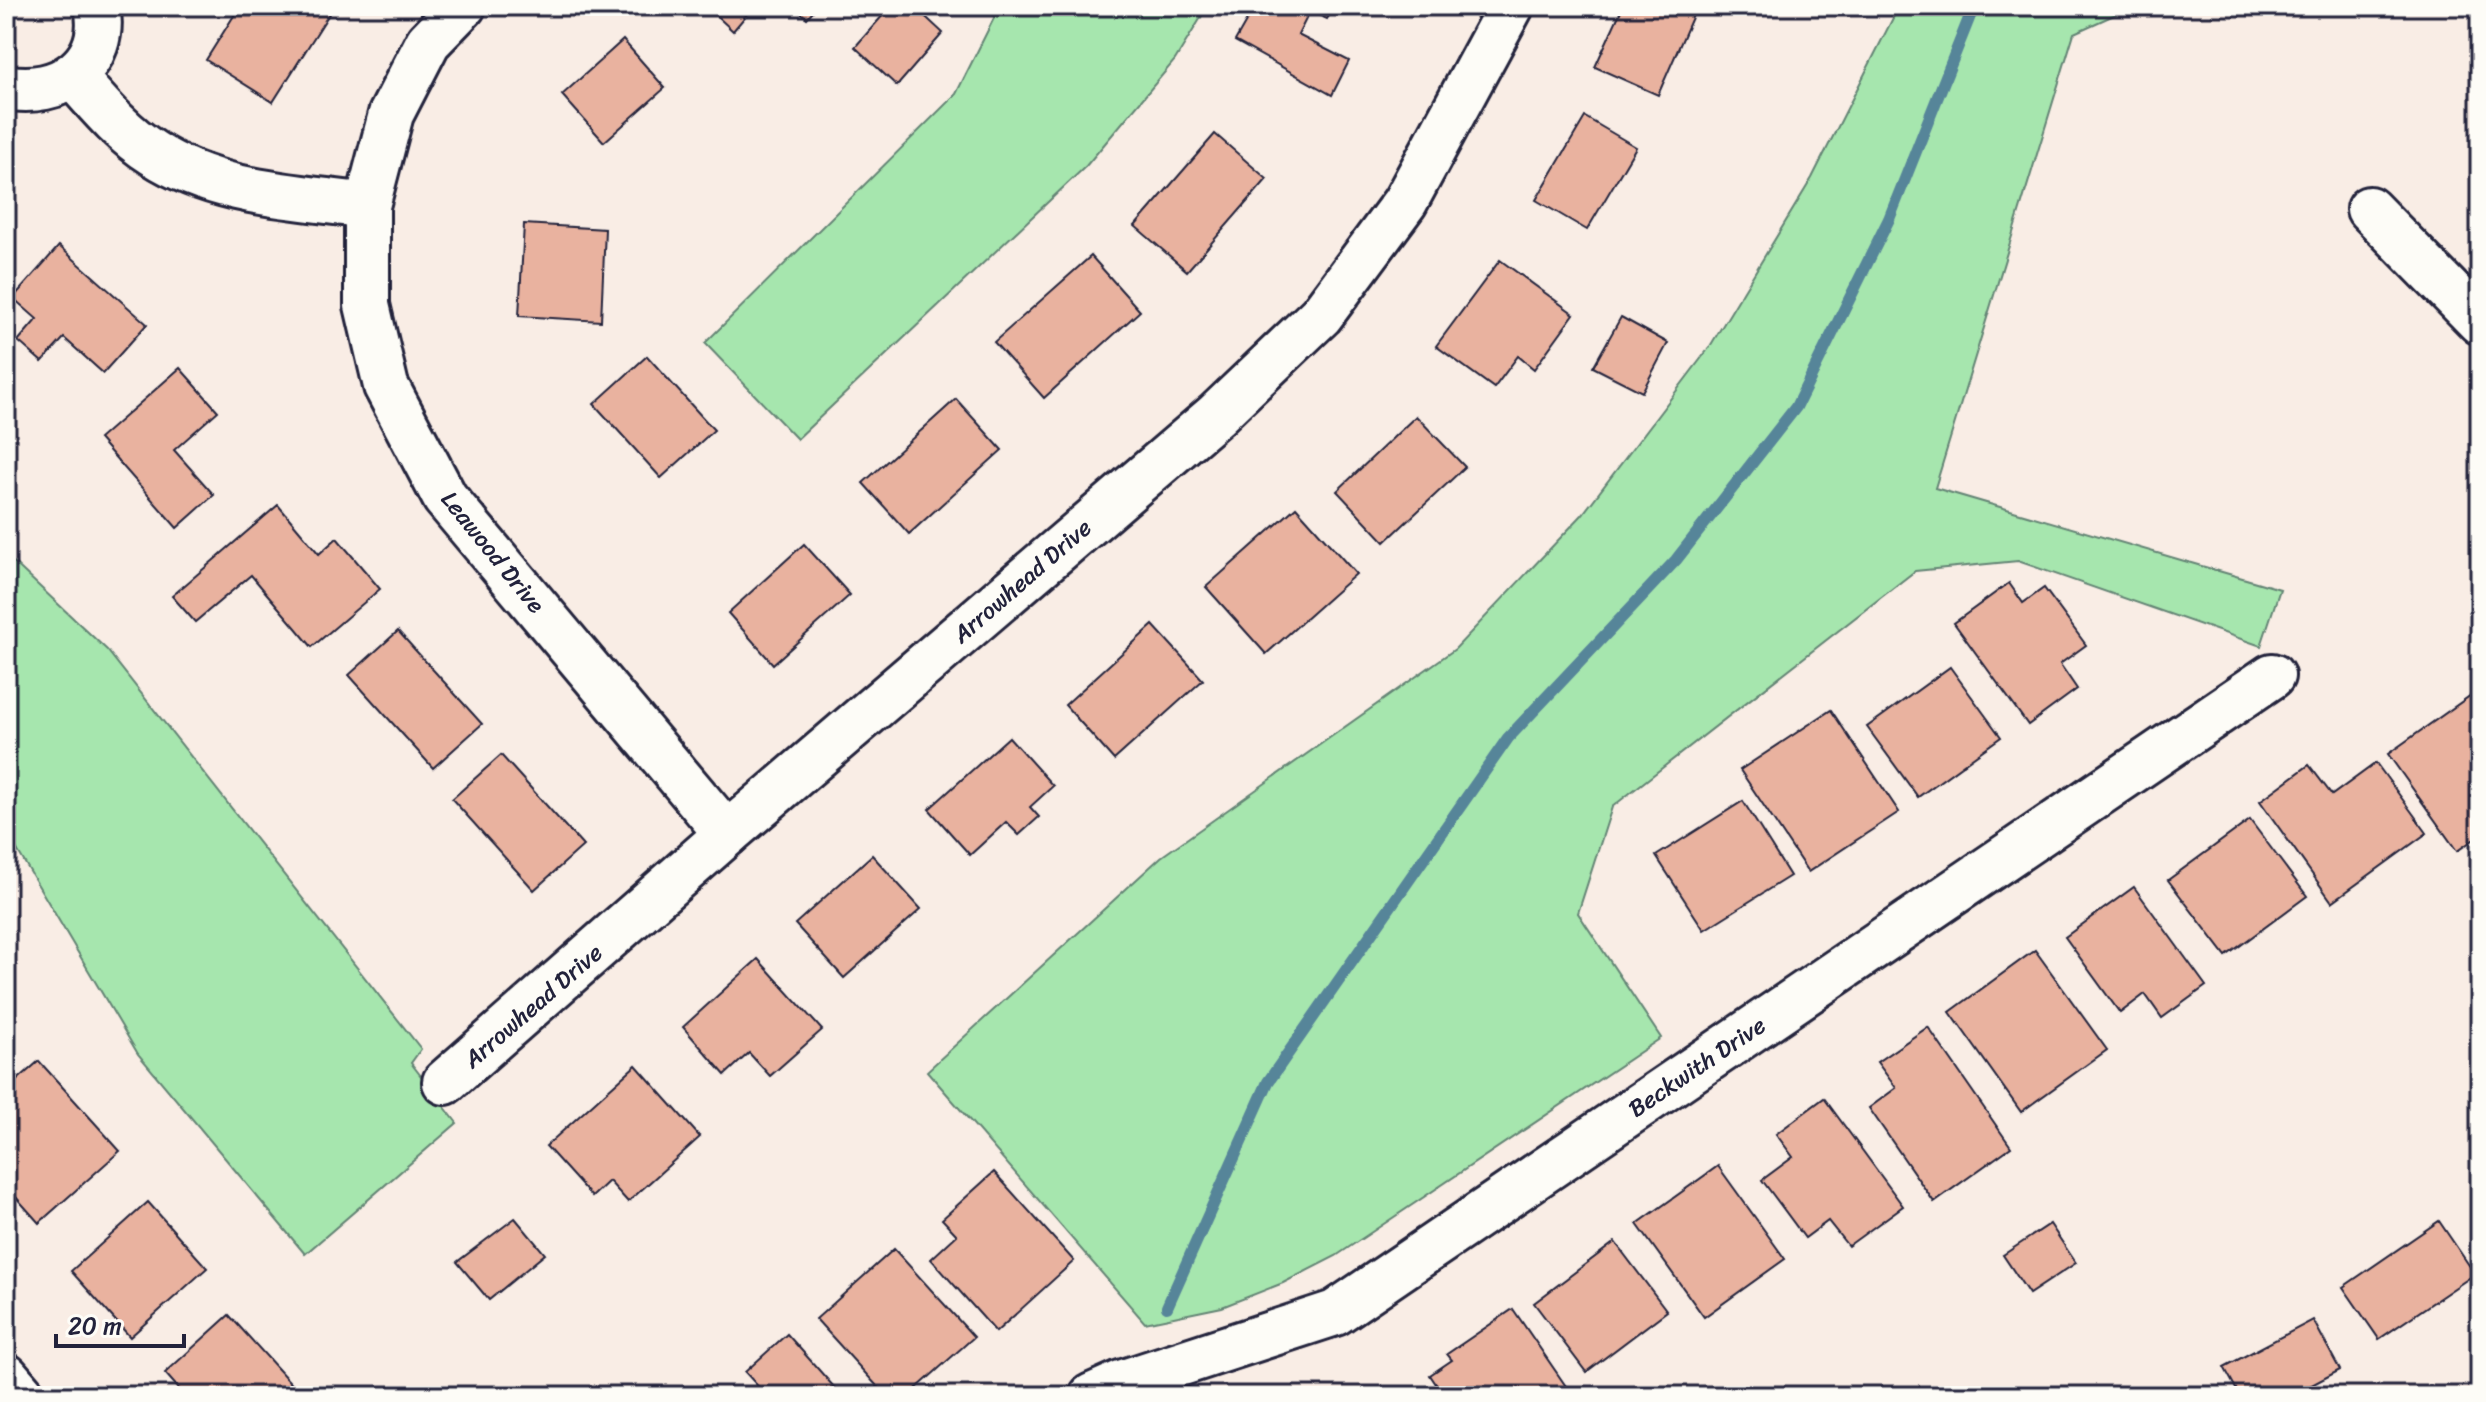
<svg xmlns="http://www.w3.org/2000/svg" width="2486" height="1402" viewBox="0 0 2486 1402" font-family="Sriracha,sans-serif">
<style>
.green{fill:#a6e6ae;stroke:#648474;stroke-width:2}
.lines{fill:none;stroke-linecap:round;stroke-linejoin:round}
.stream{stroke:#578599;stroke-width:12}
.building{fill:#e9b29f;stroke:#22223b;stroke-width:2}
.minor-casing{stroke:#22223b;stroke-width:50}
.minor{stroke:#fdfcf7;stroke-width:44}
.labels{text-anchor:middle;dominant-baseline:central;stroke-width:6;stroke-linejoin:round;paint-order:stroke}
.street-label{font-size:24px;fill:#22223b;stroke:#fdfcf7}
</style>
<rect width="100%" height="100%" fill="#f9ede5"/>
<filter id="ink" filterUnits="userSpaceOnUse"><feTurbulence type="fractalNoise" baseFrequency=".0125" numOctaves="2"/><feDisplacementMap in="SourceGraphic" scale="16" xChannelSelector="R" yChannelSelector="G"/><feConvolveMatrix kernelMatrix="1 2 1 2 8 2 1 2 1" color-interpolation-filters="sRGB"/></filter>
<g filter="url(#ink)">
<g class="green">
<path d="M1000,6H1208L1175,60L1086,166L797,439L705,343L956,94Z"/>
<path d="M1899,6H2134L2074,33L1935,488L2280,589L2261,646L2018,561L1915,571L1612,807L1578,913L1661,1038L1336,1256L1283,1283L1222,1307L1145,1323L927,1071L1161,857L1455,649L1582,515L1709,348L1812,178Z"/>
<path d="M6,555L107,650L421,1049L411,1063L457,1123L305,1254L138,1054L6,831Z"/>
</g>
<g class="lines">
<path class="stream" d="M1167,1307L1268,1082L1508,738L1676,560L1796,407L1889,219L1974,6"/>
</g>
<g class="building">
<path d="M240,6H334L273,102L206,60Z"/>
<path d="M706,6H754L733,31Z"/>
<path d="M793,6H817L807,18Z"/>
<path d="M891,6H914L943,33L897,86L855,47Z"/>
<path d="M1255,6H1335L1327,19L1310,11L1298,35L1349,61L1332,95L1235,41Z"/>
<path d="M1623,6H1697L1658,95L1595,67Z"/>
<path d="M623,40L665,88L604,142L562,95Z"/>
<path d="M1585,117L1636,147L1587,230L1536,200Z"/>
<path d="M1215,134L1267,179L1187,271L1135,226Z"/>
<path d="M524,224L605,229L601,321L519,316Z"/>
<path d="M59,246L147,324L103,373L64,338L42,362L18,341L37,319L13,298Z"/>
<path d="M1091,256L1140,311L1044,398L994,342Z"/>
<path d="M1500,260L1574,314L1534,369L1518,356L1494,388L1436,346Z"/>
<path d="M1621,317L1668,343L1642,392L1593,367Z"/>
<path d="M647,356L714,430L661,478L594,404Z"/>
<path d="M180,368L218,411L174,450L214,495L177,528L99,439Z"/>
<path d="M956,399L1002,450L909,534L863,483Z"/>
<path d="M1416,416L1465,467L1385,542L1337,491Z"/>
<path d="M278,505L319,554L337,538L380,589L312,647L251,575L195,622L172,596Z"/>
<path d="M1296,507L1356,574L1266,654L1206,587Z"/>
<path d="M804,544L850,595L773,664L728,613Z"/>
<path d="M2009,583L2023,603L2044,588L2086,645L2060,664L2077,689L2028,725L1954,623Z"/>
<path d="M1153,625L1203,680L1114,760L1065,705Z"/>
<path d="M398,631L482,724L433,768L349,675Z"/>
<path d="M1950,667L2001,737L1918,797L1867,727Z"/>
<path d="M2474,693L2480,701V835L2457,851L2388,754Z"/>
<path d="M1831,710L1899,812L1808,872L1740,770Z"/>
<path d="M1009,737L1053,786L1030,807L1039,817L1019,835L1006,822L970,855L929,809Z"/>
<path d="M501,755L583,846L534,890L452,799Z"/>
<path d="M2376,763L2427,833L2332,902L2260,801L2309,765L2332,795Z"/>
<path d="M1743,801L1790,876L1704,930L1656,856Z"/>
<path d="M2250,820L2307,896L2226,956L2168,880Z"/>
<path d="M872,855L921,909L844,978L795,924Z"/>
<path d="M2134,887L2206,986L2162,1018L2145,994L2120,1013L2065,937Z"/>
<path d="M2035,950L2107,1050L2021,1112L1950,1012Z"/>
<path d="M758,959L822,1030L770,1076L749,1053L725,1075L683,1027Z"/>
<path d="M6,1025L15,1035L6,1043Z"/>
<path d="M1928,1027L2011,1147L1934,1202L1869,1108L1896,1088L1877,1062Z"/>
<path d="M39,1061L120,1151L39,1223L6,1186V1090Z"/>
<path d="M636,1065L700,1137L628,1202L609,1181L592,1197L546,1146Z"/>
<path d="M1824,1098L1903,1206L1848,1246L1828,1221L1805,1238L1762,1180L1793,1157L1776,1134Z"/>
<path d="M1718,1166L1785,1259L1704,1317L1637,1224Z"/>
<path d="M994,1172L1074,1261L996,1332L931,1259L957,1235L942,1219Z"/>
<path d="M148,1202L207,1268L130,1337L71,1271Z"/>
<path d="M515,1218L545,1254L489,1300L457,1262Z"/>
<path d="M2439,1221L2475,1274L2379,1339L2343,1287Z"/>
<path d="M2050,1224L2076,1263L2029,1294L2003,1255Z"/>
<path d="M1615,1242L1667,1311L1586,1372L1534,1303Z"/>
<path d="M894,1249L974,1337L908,1396H886L816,1319Z"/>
<path d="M1513,1309L1572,1395L1444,1396L1430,1375L1452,1360L1447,1354Z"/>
<path d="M229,1315L297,1390L290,1396H185L165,1373Z"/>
<path d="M2313,1320L2340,1370L2291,1396H2240L2224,1367Z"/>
<path d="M787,1334L842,1396H762L765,1394L745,1372Z"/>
</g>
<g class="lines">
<defs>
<g id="minor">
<path d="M463,6L428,42L391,114L367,206V305L386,386L445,498L727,834"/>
<path d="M73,76C97,103 121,133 153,153C216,194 295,196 367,206"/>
<path d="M6,87C59,98 109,64 97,6"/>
<path d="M2369,209L2480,322"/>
<path d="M445,1082L727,834L1216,415L1321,315L1405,202L1511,6"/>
<path d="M6,1376L23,1396"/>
<path d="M1092,1396L1121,1383L1335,1313L2272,676"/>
</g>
</defs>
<use href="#minor" class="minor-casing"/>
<use href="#minor" class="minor"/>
</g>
</g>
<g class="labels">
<g class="street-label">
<text transform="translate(493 552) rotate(51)">Leawood Drive</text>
<text transform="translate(1022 581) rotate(-41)">Arrowhead Drive</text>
<text transform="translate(533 1006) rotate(-41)">Arrowhead Drive</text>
<text transform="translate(1697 1067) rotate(-34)">Beckwith Drive</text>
</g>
</g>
<rect width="2486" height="1402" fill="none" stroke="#fdfcf7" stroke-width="32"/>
<rect x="16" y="16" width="2454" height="1370" fill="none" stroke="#22223b" stroke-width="3" filter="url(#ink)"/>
<path d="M56 1334v12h128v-12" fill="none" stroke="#22223b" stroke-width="4"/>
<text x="68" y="1334" font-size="24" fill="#22223b" stroke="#fdfcf7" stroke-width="6" paint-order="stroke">20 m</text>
</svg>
